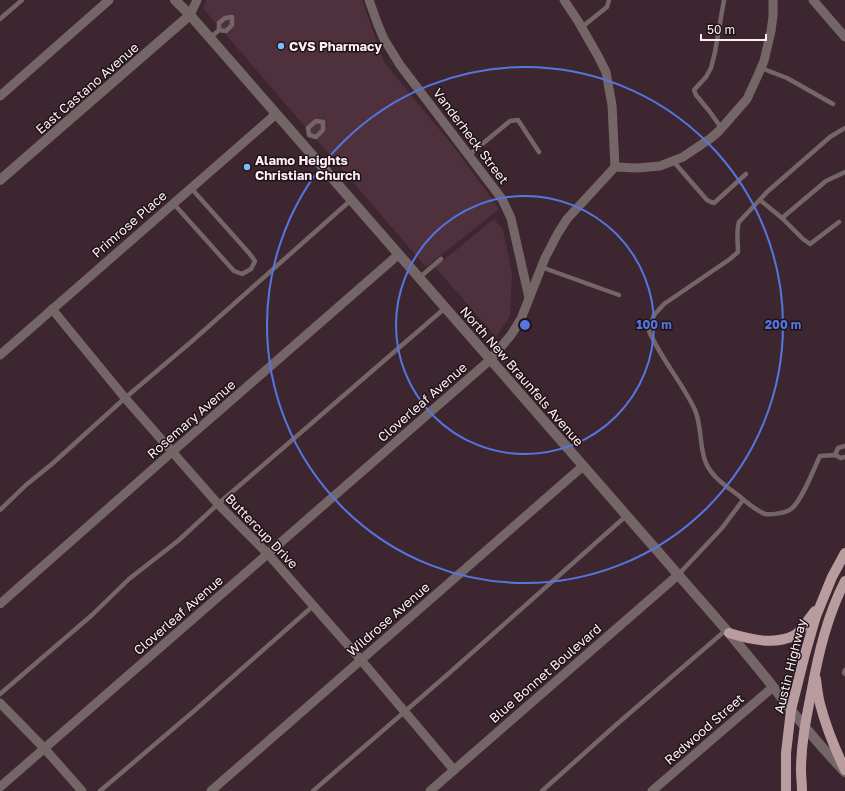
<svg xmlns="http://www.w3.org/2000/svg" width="845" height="791" viewBox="0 0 845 791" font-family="'Golos Text',sans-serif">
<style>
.built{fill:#4f313e}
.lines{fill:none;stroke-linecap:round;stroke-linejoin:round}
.service{stroke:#746667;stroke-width:4.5}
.minor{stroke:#746667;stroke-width:9}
.tertiary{stroke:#746667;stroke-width:10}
.primary{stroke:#b89c9e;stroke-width:10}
.ring{fill:none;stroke:#5576df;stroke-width:2}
.poi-dot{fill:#7bbef9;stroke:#1e1318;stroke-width:1.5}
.labels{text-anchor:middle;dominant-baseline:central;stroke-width:3;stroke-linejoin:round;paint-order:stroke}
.poi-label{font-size:13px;font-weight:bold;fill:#fdedf3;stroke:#1e1318;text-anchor:start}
.street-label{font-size:13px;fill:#fdedf3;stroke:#1e1318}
.centre{fill:#5576df;stroke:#1e1318;stroke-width:2}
.ring-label{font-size:12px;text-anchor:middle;font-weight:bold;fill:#5576df;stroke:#1e1318;stroke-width:3;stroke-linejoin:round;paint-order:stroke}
</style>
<rect width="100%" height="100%" fill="#3e2631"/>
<g class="built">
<path d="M206,0H362L384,62L457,151L499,209L426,267L203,8Z"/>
<path d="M494,219L503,230L512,274L510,316L496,337L435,267Z"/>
</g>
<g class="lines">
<g class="service">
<path d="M0,19L22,0"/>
<path d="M582,27L607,7L609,0"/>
<path d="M210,38L219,30V23L225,18L232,17V25L226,31L219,30"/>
<path d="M761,68L787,78L833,104"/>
<path d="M316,121L323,122V130L316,137L309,135L308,128Z"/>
<path d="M845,128L830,137L767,192L739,222C736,231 738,242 738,252L730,259L664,304L654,315L649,331C661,359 682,382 695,410C702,426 699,447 706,463C712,477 726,486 738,495C746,502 755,510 765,514C771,515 786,513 791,509C802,501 814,468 820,456L835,455L841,458L845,457"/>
<path d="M722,129L710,112L696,95L694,90L706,77L711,68L715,52L724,0"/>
<path d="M469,155L510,121L518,120L539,152"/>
<path d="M673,161L707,200L711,202L714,203L746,174"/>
<path d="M760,200L782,218L803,239L810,244L839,222"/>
<path d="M173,203L234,271L242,274L251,269L255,261L249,253L191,188"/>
<path d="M782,218L826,181L845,172"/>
<path d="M541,267L619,295"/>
<path d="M419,278L441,259"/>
<path d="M835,455L838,448L845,446"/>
<path d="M0,510L26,485L52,464L125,398L191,342L351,200"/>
<path d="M678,575L722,528L743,500"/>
<path d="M845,670L844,673L845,674"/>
<path d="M0,694L92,615L129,579L179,540L218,504L445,308"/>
<path d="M100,791L194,711L313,606"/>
<path d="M313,791L447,675L626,516"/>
<path d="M542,791L617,724L726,630"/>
</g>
<g class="minor">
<path d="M369,0L378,25L384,39L400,65L502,199L511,218L529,298"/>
<path d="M564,0L578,21L598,56L606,72L612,105L615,167"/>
<path d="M813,0L845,37"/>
<path d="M190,15L197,0"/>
<path d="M0,96L109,0"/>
<path d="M52,309L125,398L218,504L268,554L361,660L454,770"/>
<path d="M0,355L276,114"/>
<path d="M0,604L172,452L399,254"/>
<path d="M0,703L44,748L82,791"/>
<path d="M0,787L490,360L511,335L521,319L545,258L558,233L567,219L615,167L637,168L660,166L683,157L711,138L719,131L747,99L758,75L764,61L771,31L773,16V0"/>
<path d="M211,791L583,466"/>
<path d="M430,791L678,575"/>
<path d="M652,791L773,687"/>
</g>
<g class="tertiary">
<path d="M175,0L190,15L729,633C744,651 759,669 774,688C796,717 819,745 845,772"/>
<path d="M0,180L190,15"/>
</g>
<g class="primary">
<path d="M729,633C749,639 775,646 795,635C802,630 809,618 815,611"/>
<path d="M816,679C817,688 818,696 820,704C826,727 835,749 845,770"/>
<path d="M786,791V753L791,710L805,654L816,616L832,577L845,553"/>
<path d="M802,791C802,784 801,777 801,770C801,744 806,719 811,694C818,655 827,616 845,581"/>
</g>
</g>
<g class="ring">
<circle cx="525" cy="325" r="129"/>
<circle cx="525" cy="325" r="258"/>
</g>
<g class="poi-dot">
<circle cx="281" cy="46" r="4"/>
<circle cx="247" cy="167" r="4"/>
</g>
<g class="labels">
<g class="poi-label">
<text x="289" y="46">CVS Pharmacy</text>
<text x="255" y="160">Alamo Heights<tspan x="255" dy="15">Christian Church</tspan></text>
</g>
<g class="street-label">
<text transform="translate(87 88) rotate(-41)">East Castano Avenue</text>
<text transform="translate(471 136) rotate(53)">Vanderheck Street</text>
<text transform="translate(129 224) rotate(-41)">Primrose Place</text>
<text transform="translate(522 376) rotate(49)">North New Braunfels Avenue</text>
<text transform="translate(422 402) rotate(-41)">Cloverleaf Avenue</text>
<text transform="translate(191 419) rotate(-41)">Rosemary Avenue</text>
<text transform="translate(262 531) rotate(46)">Buttercup Drive</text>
<text transform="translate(178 615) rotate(-41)">Cloverleaf Avenue</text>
<text transform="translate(388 619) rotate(-41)">Wildrose Avenue</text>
<text transform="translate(790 666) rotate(-76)">Austin Highway</text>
<text transform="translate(545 673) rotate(-41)">Blue Bonnet Boulevard</text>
<text transform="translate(704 729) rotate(-41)">Redwood Street</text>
</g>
</g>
<circle cx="525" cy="325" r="6" class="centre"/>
<g class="ring-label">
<text x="654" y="329">100 m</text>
<text x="783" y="329">200 m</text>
</g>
<path d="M701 34v6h65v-6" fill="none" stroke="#fdedf3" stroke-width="2"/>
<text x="707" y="34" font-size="12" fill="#fdedf3" stroke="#1e1318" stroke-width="3" paint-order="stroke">50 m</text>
</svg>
